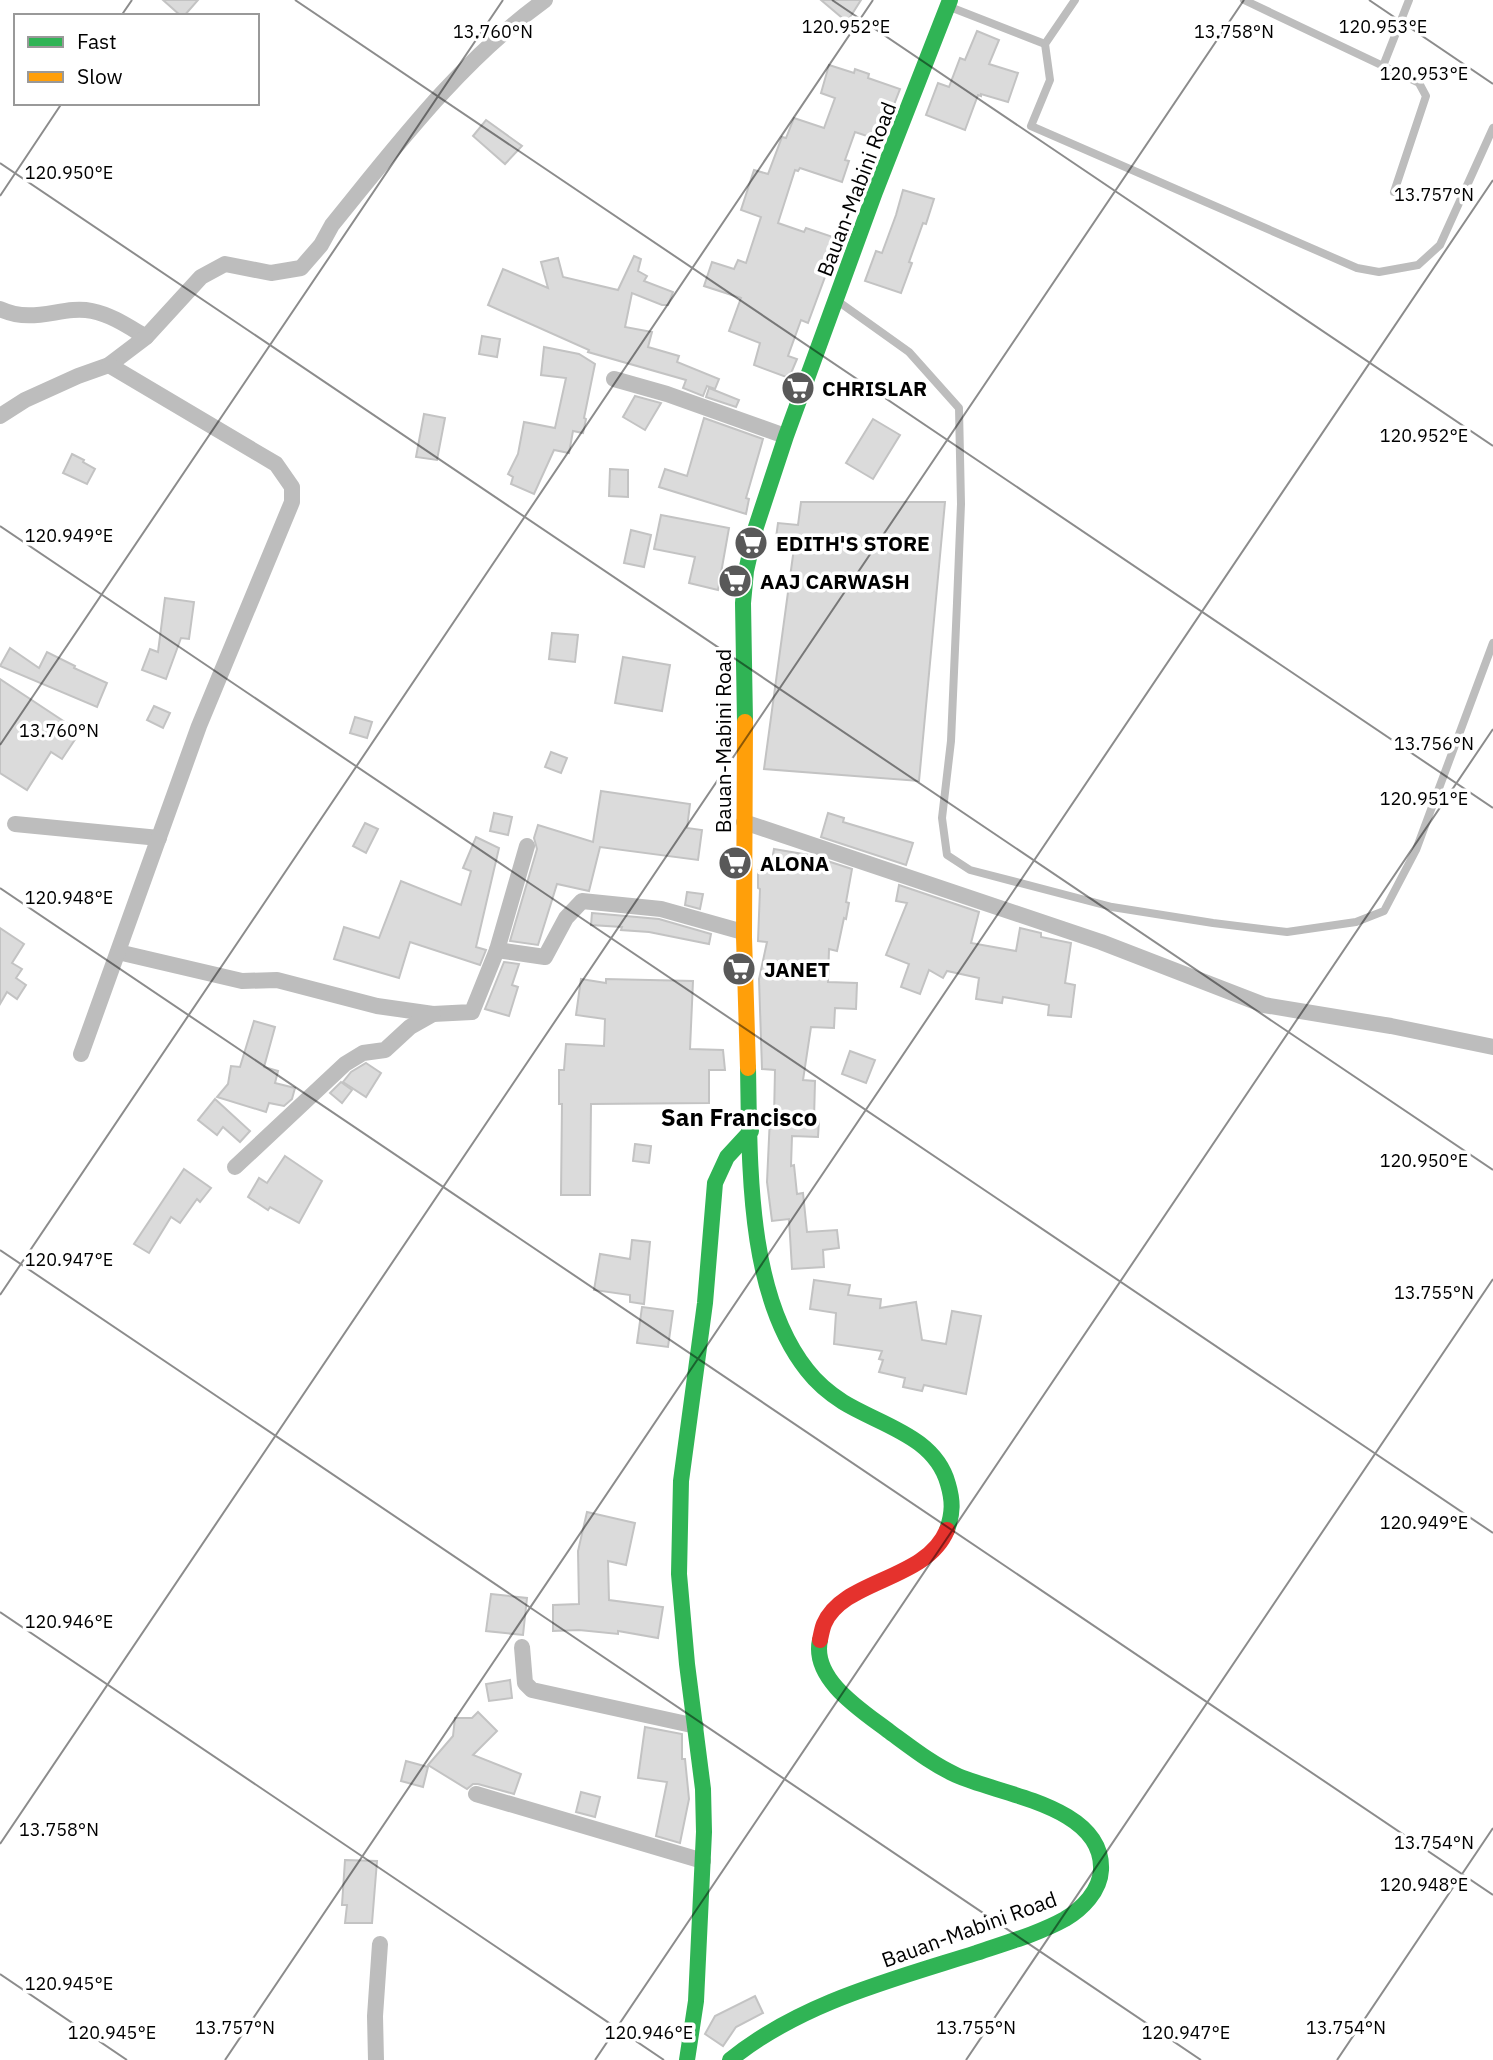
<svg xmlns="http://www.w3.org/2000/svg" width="1493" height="2060" viewBox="0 0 1493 2060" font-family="'IBM Plex Sans',sans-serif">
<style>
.building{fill:#dbdbdb;stroke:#c3c3c3;stroke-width:2}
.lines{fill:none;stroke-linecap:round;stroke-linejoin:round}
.lane{stroke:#bdbdbd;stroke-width:8}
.street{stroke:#bdbdbd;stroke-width:16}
.fast{stroke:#30b455;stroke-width:16}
.slow{stroke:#ff9f0a;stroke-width:16}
.jam{stroke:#e5322d;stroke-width:16}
.ticks{fill:none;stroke:#000;stroke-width:2;stroke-opacity:0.45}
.labels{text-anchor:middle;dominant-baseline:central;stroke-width:7;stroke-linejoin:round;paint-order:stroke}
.street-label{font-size:21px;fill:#000;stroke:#fff}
.poi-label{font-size:21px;font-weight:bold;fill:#000;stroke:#fff;text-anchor:start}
.quarter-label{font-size:24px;font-weight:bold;fill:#000;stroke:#fff}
.ticks-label{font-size:18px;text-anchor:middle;fill:#000;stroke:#fff;stroke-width:7;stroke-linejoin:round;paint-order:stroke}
</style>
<rect width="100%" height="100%" fill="#fff"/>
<g class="building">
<path d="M163,0H198L184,16H181Z"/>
<path d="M821,0H861L847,22Z"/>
<path d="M977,31L999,40L989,64L1018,73L1008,102L981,94V96L978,95L965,130L926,115L938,83L949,87L960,58L965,60Z"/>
<path d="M829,65L854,73L855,69L869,74L868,78L900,89L890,115L885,113L876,139L855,132L845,160L849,161L842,182L800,168L798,171L795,170L778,223L804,232L806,228L839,239L808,323L801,320L788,356L797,359L789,378L754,365L760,343L729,331L741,298L704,286L712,262L734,269L738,260L746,263L761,217L741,210L754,170L768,174L782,137L786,138L794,118L824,128L835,98L821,93Z"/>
<path d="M486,120L522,146L505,164L473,136Z"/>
<path d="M903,190L934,199L926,224L923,223L909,262L912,263L901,293L865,281L876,251L882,253L896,215Z"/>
<path d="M634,256L641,259L638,271L647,276L644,281L673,292L668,305H662L632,293L625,327L652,332L648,347L679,356L677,362L719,379L715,389L707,386L703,396L683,388L686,380L588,352L589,350L488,305L503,269L548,288L541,262L558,258L563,277L618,290Z"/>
<path d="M482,336L500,339L497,357L479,354Z"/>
<path d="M544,347L579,354L595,364L584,418L586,419L583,433L573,431L569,453L554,450L534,494L511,484L513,477L508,474L518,454L524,422L555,428L566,378L541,375Z"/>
<path d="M709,388L739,400L736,407L706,397Z"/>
<path d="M635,396L661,403L645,430L623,417Z"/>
<path d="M424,414L445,418L437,460L416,457Z"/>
<path d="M704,418L763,439L746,498L749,499L746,514L659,487L665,469L687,476Z"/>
<path d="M873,419L900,435L873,479L846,463Z"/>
<path d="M72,454L84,460L83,462L95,469L87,484L63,473Z"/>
<path d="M610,469L628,470V497L609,496Z"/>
<path d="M801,502H945L919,781L764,769L794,548L775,545L778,523L798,525Z"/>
<path d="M661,515L729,528L718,590L689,583L695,557L654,549Z"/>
<path d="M631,530L651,535L644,567L624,563Z"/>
<path d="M165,598L194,602L189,639L181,638L166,679L142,670L150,649L158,652Z"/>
<path d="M552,633L578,635L575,662L549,659Z"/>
<path d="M10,648L39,668L47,652L75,666L74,668L107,683L97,707L0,666Z"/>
<path d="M623,657L670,665L662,711L615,703Z"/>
<path d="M0,679L80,732L62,759L51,752L27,790L0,773Z"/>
<path d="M154,706L170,713L163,728L147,720Z"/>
<path d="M355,717L372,722L367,738L350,733Z"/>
<path d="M551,752L567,758L561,773L545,767Z"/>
<path d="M601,791L690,804L687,828L702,830L698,860L600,847L589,891L557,884L538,945L510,941L537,849L534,838L538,825L593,842Z"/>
<path d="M494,813L512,817L508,835L490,831Z"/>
<path d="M828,813L844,818L843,822L913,843L906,865L821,837Z"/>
<path d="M365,823L378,829L366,853L353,846Z"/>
<path d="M476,837L499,848L476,947L486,950L480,965L410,942L399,978L334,959L344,927L379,938L401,881L461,905L471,871L463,868Z"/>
<path d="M774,849L809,855L852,869L846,902L849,903L846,919L844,918L837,951L829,949L828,982L857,983L856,1009L835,1008L834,1028L811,1027L803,1080L815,1081L814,1120H819L818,1137L792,1136L791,1166L794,1165L797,1194L803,1193L807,1232L837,1230L839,1248L823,1250L824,1267L792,1269L789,1219L772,1221L767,1182L770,1117L774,1118L775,1070L762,1069L759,979L767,942L758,941L760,889L758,888V870L770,871Z"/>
<path d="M899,885L979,912L971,943L1016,951L1020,928L1041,933V937L1071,943L1065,983L1075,985L1071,1017L1048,1015L1049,1005L1003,997L1002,1003L976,999L979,978L947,971L943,978L929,970L920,994L901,987L909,964L886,955L907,903L896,901Z"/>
<path d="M687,892L703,894L700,909L685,905Z"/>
<path d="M592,913L659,919L711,934L709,944L649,932L621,930L622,927L591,925Z"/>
<path d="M0,928L24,944L12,963L22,969L16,978L26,985L17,999L7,992L0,1004Z"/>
<path d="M504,962L519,964L512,985L518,987L509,1016L485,1009Z"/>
<path d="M581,979L606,983V979L693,981L690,1049L723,1050L725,1070H709V1103L591,1104L590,1195H561L562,1104H559V1070H564L566,1044L604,1046L605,1019L576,1015Z"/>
<path d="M254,1021L275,1027L264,1067L278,1071L275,1083L295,1088L292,1099L284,1106L269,1103L266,1112L217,1097L228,1084L231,1066L240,1067Z"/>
<path d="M850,1051L875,1060L866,1083L842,1074Z"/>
<path d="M366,1063L381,1073L366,1097L343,1082L351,1072Z"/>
<path d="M341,1082L352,1090L342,1103L330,1093Z"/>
<path d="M215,1099L250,1131L240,1142L223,1127L217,1135L198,1120Z"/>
<path d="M635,1144L651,1146L649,1163L633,1161Z"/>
<path d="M285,1156L322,1181L299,1223L270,1207L268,1210L248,1197L259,1178L267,1183Z"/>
<path d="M184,1169L211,1188L200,1202L197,1199L180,1223L171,1217L149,1253L134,1244Z"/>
<path d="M632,1240L650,1242L644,1304L630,1302V1295L594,1290L600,1254L630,1259Z"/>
<path d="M814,1280L850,1285L848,1295L881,1299L880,1308L916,1302L922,1340L946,1344L952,1311L981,1316L966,1394L924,1385L922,1391L903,1387L905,1378L879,1372L883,1360L879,1359L882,1351L834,1344L836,1313L810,1309Z"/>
<path d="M642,1307L673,1311L668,1347L637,1343Z"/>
<path d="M587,1512L635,1523L626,1565L608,1561L609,1600L663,1607L658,1638L618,1631V1634L579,1630L553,1631V1605L579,1604L578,1551Z"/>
<path d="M491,1594L527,1598L523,1635L486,1631Z"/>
<path d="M510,1680L512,1698L489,1701L486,1684Z"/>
<path d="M478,1712L497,1731L473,1755L521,1774L514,1794L478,1784H473L467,1789L428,1765L453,1736L455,1718H472Z"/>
<path d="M645,1727L682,1734V1759H685L689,1799L680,1843L656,1836L667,1782L638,1778Z"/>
<path d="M406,1761L428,1767L423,1787L401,1781Z"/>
<path d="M581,1792L600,1797L595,1817L576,1812Z"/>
<path d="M345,1860L377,1861L372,1923H345L347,1905H342Z"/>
<path d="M755,1996L763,2013L736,2027L723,2046L705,2034L715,2016Z"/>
</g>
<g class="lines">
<g class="lane">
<path d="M1075,0L1045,44L1050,80L1031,126L1357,268L1379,272L1418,265L1440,245L1493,128"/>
<path d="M1244,0L1419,83L1426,96L1394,192"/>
<path d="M950,7L1045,44"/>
<path d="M1383,66L1409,0"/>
<path d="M839,302L909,352L959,408L961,504L957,603L951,741L942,818L947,855L970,870L1112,907L1213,923L1287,932L1356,922L1384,911L1416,850L1493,643"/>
</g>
<g class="street">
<path d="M0,309C35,325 61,305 92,311C112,315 129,327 146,337"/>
<path d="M614,379L667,394L785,436"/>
<path d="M0,416L25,400L78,376L109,365L146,337L201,277L225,264L271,273L301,268L321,245L332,225C397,145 460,61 545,0"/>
<path d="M744,822L1101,942L1264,1005L1391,1026L1493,1047"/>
<path d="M15,824L159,838"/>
<path d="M497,950L545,957L566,918L582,901L661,909L743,932"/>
<path d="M118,952L242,981L277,980L377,1006L433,1014L472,1012L497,950L527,846"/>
<path d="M81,1054L199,726L292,502V487L276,464L109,365"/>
<path d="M235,1167L345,1064L363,1053L385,1050L410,1027L433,1014"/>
<path d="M522,1647L525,1683L532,1690L696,1726"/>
<path d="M476,1794L703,1861"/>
<path d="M376,2060L375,2016L380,1944"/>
</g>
<g class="fast">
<path d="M745,722L743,603L746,571L756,527L786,436L875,192L950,0"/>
<path d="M748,1068C750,1162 746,1293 807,1370C817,1383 829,1393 843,1402C880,1425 935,1436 948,1484C953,1501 953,1513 947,1530"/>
<path d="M687,2060L696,2001L704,1832L703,1789L687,1664L679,1574L681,1481L705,1303L715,1183L727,1157L751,1131"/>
<path d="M730,2060C800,2003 891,1980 976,1953C1005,1943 1038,1934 1065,1919C1082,1909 1100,1891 1101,1870C1104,1806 1000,1795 956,1775C932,1764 912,1748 890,1732C864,1712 811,1680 820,1640"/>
</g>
<path class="slow" d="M745,722L744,937L748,1068"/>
<path class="jam" d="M820,1640C821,1635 822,1629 824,1624C843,1579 926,1581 947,1530"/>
</g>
<path class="ticks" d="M295,0L1493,808M832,0L1493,446M1369,0L1493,84M121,16L132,0M0,163L1493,1170M0,196L62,103M0,526L1493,1533M0,745L503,0M0,888L1493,1895M0,1250L1201,2060M0,1295L873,0M0,1612L664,2060M0,1844L1244,0M0,1974L127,2060M225,2060L1493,180M595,2060L1493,729M966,2060L1493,1279M1337,2060L1493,1828"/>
<defs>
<symbol id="supermarket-disc" viewBox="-11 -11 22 22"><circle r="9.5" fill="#595959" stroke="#fff"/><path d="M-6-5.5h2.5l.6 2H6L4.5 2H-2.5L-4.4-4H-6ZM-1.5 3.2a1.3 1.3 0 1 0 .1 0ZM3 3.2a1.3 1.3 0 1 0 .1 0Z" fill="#fff"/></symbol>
</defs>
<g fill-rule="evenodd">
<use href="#supermarket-disc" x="779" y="369" width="38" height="38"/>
<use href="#supermarket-disc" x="732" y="524" width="38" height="38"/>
<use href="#supermarket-disc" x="716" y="562" width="38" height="38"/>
<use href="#supermarket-disc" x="716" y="844" width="38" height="38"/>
<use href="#supermarket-disc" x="720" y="950" width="38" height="38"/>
</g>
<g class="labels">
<g class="street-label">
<text transform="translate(856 189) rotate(-69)">Bauan-Mabini Road</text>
<text transform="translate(723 741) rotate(-90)">Bauan-Mabini Road</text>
<text transform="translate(969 1929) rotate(-20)">Bauan-Mabini Road</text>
</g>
<g class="poi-label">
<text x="822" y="388">CHRISLAR</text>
<text x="776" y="543">EDITH'S STORE</text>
<text x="760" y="581">AAJ CARWASH</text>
<text x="760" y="863">ALONA</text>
<text x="764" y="969">JANET</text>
</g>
<g class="quarter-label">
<text x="739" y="1117">San Francisco</text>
</g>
</g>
<g class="ticks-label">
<text x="846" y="33">120.952°E</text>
<text x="1383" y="33">120.953°E</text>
<text x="493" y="38">13.760°N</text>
<text x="1234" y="38">13.758°N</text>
<text x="1424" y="80">120.953°E</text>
<text x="69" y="179">120.950°E</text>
<text x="1434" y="201">13.757°N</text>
<text x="1424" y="442">120.952°E</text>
<text x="69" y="542">120.949°E</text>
<text x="59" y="737">13.760°N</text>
<text x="1434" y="750">13.756°N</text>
<text x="1424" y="805">120.951°E</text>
<text x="69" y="904">120.948°E</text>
<text x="1424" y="1167">120.950°E</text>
<text x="69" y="1266">120.947°E</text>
<text x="1434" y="1299">13.755°N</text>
<text x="1424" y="1529">120.949°E</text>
<text x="69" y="1628">120.946°E</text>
<text x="59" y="1836">13.758°N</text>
<text x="1434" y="1849">13.754°N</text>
<text x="1424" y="1891">120.948°E</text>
<text x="69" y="1990">120.945°E</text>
<text x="235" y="2034">13.757°N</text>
<text x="976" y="2034">13.755°N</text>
<text x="1346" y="2034">13.754°N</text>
<text x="112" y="2039">120.945°E</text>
<text x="649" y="2039">120.946°E</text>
<text x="1186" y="2039">120.947°E</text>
</g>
<rect x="14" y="14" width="245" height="91" fill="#ffffff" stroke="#999999" stroke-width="2"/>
<rect x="28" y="37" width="35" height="10" fill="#30b455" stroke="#999999" stroke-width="2"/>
<text x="77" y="49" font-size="21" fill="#000000">Fast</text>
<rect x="28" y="72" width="35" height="10" fill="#ff9f0a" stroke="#999999" stroke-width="2"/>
<text x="77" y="84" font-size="21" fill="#000000">Slow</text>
</svg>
